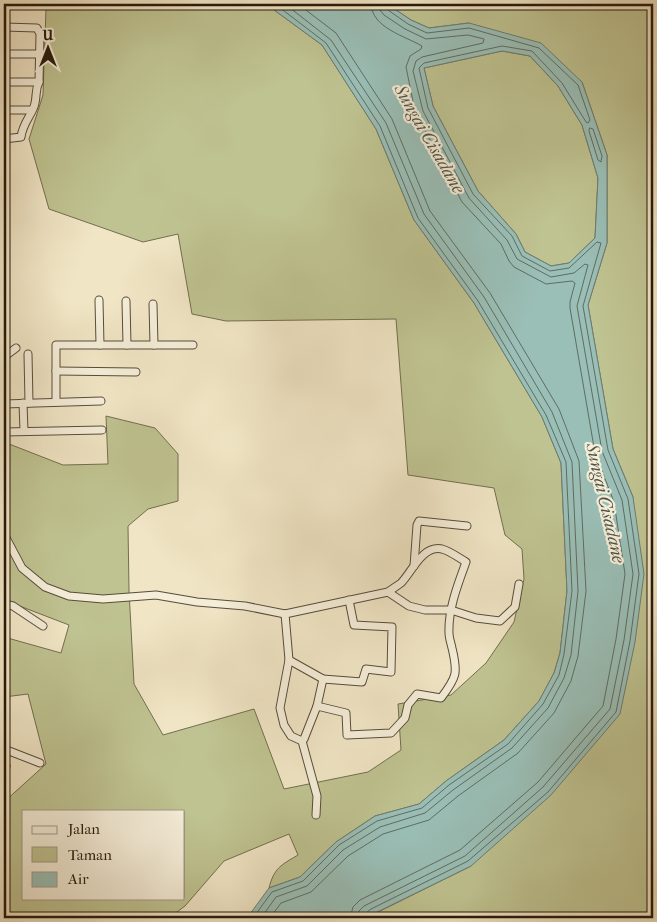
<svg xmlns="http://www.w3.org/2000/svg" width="657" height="922" viewBox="0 0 657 922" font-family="'IM FELL French Canon',serif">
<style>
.green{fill:#bfc391;stroke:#726e4e;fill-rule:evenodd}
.water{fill:#9abfb7;stroke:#6c7d72;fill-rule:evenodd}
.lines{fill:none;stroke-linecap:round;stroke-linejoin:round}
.shore{stroke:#606c61;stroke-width:1}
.minor-casing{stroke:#584c3a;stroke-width:9}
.minor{stroke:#f5eed9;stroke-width:7}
.labels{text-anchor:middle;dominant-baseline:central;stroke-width:4.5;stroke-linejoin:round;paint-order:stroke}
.water-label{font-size:18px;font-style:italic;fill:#4f5347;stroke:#f5eed9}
</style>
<rect width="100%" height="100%" fill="#f0e5c5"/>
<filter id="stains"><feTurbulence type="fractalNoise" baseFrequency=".004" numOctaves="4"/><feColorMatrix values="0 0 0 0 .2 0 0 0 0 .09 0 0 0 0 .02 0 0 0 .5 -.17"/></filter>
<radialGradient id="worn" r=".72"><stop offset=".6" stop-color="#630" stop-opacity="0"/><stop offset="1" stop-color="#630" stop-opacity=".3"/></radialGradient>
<g class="green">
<path d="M45,4H266L322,45L376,129L414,220L474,303L542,417L561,463L567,591L560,653L554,673L539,701L504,740L446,781L419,804L375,816L336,842L300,877L269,888C274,868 281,865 298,855L289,834L224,861L185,906L169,918H4V802L46,764L28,694L4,697V637L61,653L69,625L4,600V442L63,465L108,464L106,416L155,428L178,454V501L148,509L128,526L129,591L134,684L163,735L254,709L284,789L368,772L401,750L398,704L451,695L486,663L514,622L524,579L522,549L505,535L494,488L408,475L396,319L226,321L192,314L178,234L143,242L49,209L29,139L43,95L46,9ZM24,811H184V898H24Z"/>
<path d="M387,4H653V918H366L471,866L633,497L613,449L588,305L607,243V155L582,82L469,23L429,28L411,20Z"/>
<path d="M502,51L530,56L558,86L582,125L598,178L595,238L569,263L551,266L525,252L516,234L478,191L433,106L424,68Z"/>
</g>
<path class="water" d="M266,4H387L411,20L429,28L469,23L541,43L582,82L607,155V243L588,305L613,449L633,497L644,574L635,642L620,714L551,795L471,866L365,918H247L269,888L300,877L336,842L375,816L419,804L446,781L504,740L539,701L554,673L560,653L567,591L561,463L542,417L474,303L414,220L376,129L322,45ZM502,51L530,56L558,86L582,125L598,178L595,238L569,263L551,266L525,252L516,234L478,191L433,106L424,68Z"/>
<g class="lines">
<g class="shore">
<path d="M590,128L593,129L602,156L601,162L598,160L589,131Z"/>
<path d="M253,918L272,892L303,881L339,845L377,821L422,808L449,785L508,744L543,704L559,675L564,654L572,591L566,462L546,415L478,301L418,218L380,126L326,43L275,4"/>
<path d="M261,918L276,897L307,886L343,850L380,827L425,813L453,790L512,748L548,708L564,678L571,655L578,591L572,462L552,412L484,297L424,214L386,123L331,40L285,4"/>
<path d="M270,918L281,903L311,892L348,856L383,834L429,820L458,796L518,753L554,713L571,681L578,656L586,591L579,461L559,409L490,293L430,211L392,119L336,33L298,4"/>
<path d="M350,918L353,907L360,900L460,850L538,782L603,706L616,639L625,574L614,502L595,453L570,308V302L575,283L572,281L546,284L514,267L509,261L501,244L462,202L415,111L406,67L410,56L421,49L422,46C405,36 372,28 371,4"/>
<path d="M358,918L359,911L364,906L465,856L543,787L610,709L624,640L633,574L622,500L602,451L577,306L588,265L585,264L574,273L551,277L517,259L507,240L469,198L423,111L413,71L416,61L422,57L483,43L484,39L468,35L426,39L405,29L384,15L380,10L379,4"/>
<path d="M364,918L366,913L371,909L468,861L548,792L616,712L630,641L639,574L628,499L608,450L583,306L601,243L597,242L569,268L550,271L522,256L512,236L473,194L428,108L419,68L424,63L502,46L532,51L562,83L586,122L588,123L590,120L578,85L539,48L469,28L427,33L408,24L388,10L385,4"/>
</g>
<defs>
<g id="minor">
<path d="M4,27L37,28L40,34L39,82C35,90 37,94 35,103C33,114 23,122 21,137L4,139"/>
<path d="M4,54H39"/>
<path d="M4,82H39"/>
<path d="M4,110H31"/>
<path d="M99,300L100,345"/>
<path d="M126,301L127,345"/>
<path d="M153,304L154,345"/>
<path d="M28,354L29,403"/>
<path d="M4,357L16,348"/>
<path d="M56,371L136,372"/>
<path d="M4,377L5,356"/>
<path d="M56,402V345H193"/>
<path d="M23,403L24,431"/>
<path d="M4,404L101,401"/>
<path d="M4,432L102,430"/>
<path d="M4,534L22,568L45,587L69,596L103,599L156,595L197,602L245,606L285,614L388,592C392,589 397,586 401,583C412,572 422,545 442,549C450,551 459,558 466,562C458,584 448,609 449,633C449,638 451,643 452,648C458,673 457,677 441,698L417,694L408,705L405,718L391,733L347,735L346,713L317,706"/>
<path d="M414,566L417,525L419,521L467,526"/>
<path d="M388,592L409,606L425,610H451L476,618L500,621L515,607L519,584"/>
<path d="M4,604L13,606L43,626"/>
<path d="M285,614L289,660L280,708L284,725L291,736L302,741L317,796L316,815"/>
<path d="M289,660L323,679L362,682L366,669L391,672L392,627L354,625L349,600"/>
<path d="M302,741L304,739L317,706L323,679"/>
<path d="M4,749L40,763"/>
<path d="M4,766H6"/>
</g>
</defs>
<use href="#minor" class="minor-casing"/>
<use href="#minor" class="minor"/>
</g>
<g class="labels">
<g class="water-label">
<text transform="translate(429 139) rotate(60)">Sungai Cisadane</text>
<text transform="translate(605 503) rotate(77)">Sungai Cisadane</text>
</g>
</g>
<rect width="657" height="922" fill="none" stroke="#f0e5c5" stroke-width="20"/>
<rect x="5" y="5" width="647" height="912" fill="none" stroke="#26190b" stroke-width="2.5"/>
<rect x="10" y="10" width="637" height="902" fill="none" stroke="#26190b"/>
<rect x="22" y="810" width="162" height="90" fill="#f5eed9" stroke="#a29987"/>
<rect x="32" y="826" width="25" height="8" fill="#f5eed9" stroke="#a29987"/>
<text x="68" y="834" font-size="15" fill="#26190b">Jalan</text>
<rect x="32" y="847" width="25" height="15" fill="#bfc391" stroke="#a29987"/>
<text x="68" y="860" font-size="15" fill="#26190b">Taman</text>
<rect x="32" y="872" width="25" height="15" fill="#9abfb7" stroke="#a29987"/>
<text x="68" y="884" font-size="15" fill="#26190b">Air</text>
<g transform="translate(48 48)" stroke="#f5eed9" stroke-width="4" paint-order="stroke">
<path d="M0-4L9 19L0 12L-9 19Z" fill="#26190b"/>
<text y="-8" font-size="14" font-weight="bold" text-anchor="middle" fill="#26190b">U</text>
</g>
<rect width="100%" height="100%" filter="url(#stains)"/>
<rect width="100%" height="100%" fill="url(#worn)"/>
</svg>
